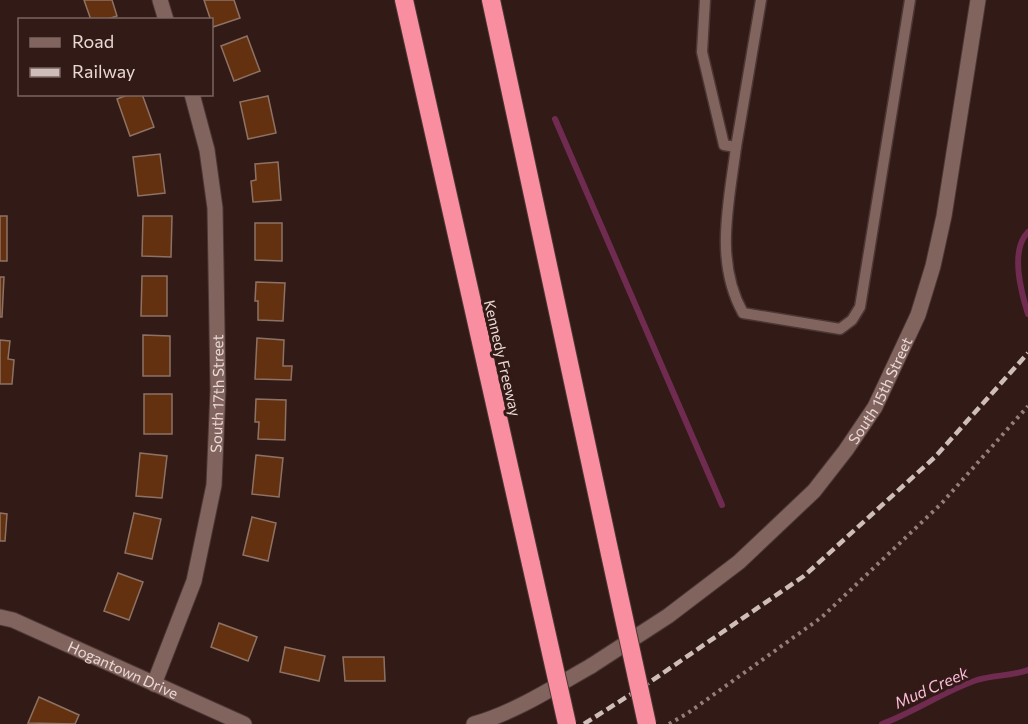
<svg xmlns="http://www.w3.org/2000/svg" width="1028" height="724" viewBox="0 0 1028 724" font-family="Commissioner,sans-serif">
<style>
.lines{fill:none;stroke-linecap:round;stroke-linejoin:round}
.stream{stroke:#702b50;stroke-width:6}
.building{fill:#643110;stroke:#8d7264;stroke-width:1.5}
.service-casing{stroke:#4b3735;stroke-width:13}
.minor-casing{stroke:#4b3735;stroke-width:17}
.tertiary-casing{stroke:#4b3735;stroke-width:17}
.motorway-casing{stroke:#4b3735;stroke-width:20}
.path{stroke:#937e7a;stroke-width:4;stroke-dasharray:3 4.5;stroke-linecap:butt}
.service{stroke:#82645e;stroke-width:10}
.minor{stroke:#82645e;stroke-width:15}
.tertiary{stroke:#82645e;stroke-width:15}
.motorway{stroke:#f98ea0;stroke-width:18}
.rail{stroke:#cfbdb9;stroke-width:4.5;stroke-dasharray:9 4.5;stroke-linecap:butt}
.motorway-bridge-casing{stroke:#4b3735;stroke-width:20;stroke-linecap:butt}
.motorway-bridge{stroke:#f98ea0;stroke-width:18}
.labels{text-anchor:middle;dominant-baseline:central;stroke-width:6;stroke-linejoin:round;paint-order:stroke}
.street-label{font-size:15px;fill:#ead9d5;stroke:#321a16}
.water-label{font-size:16px;font-style:italic;fill:#fdbedb;stroke:#321a16}
</style>
<rect width="100%" height="100%" fill="#321a16"/>
<g class="lines">
<g class="stream">
<path d="M555,119L722,505"/>
<path d="M1028,232C1010,250 1021,292 1028,314"/>
<path d="M882,724C915,712 944,691 977,680C993,675 1012,676 1028,670"/>
</g>
</g>
<g class="building">
<path d="M84,0H112L117,16L105,20H91Z"/>
<path d="M204,0H234L240,18L213,27Z"/>
<path d="M247,36L260,71L234,81L221,46Z"/>
<path d="M130,94H142L154,127L130,136L117,99Z"/>
<path d="M268,96L276,133L248,139L240,102Z"/>
<path d="M160,154L165,193L138,196L133,157Z"/>
<path d="M278,162L281,200L253,202L251,181L256,180L255,164Z"/>
<rect x="0" y="216" width="7" height="45"/>
<path d="M143,216H172L171,257L142,256Z"/>
<path d="M255,223H282V261L255,260Z"/>
<path d="M142,276H167V316H141Z"/>
<path d="M0,277H4L2,317H0Z"/>
<path d="M256,282L285,283L283,321L258,320V301H255Z"/>
<path d="M143,335L170,336V376H143Z"/>
<path d="M257,338L284,340L283,366H292L291,380L255,379Z"/>
<path d="M0,340L10,341L8,359L14,360L12,384H0Z"/>
<rect x="144" y="394" width="28" height="40"/>
<path d="M256,399L286,400L285,440L258,439L259,422H255Z"/>
<path d="M140,453L167,456L162,498L136,496Z"/>
<path d="M256,455L283,458L279,497L252,494Z"/>
<path d="M0,513L7,514L5,541H0Z"/>
<path d="M134,513L161,519L152,559L125,553Z"/>
<path d="M252,517L276,523L268,561L243,555Z"/>
<path d="M118,573L143,582L129,620L104,611Z"/>
<path d="M219,623L257,637L248,661L211,647Z"/>
<path d="M285,647L325,656L319,681L280,672Z"/>
<path d="M343,657H384L385,681H345Z"/>
<path d="M39,697L79,715L75,724L28,723Z"/>
</g>
<g class="lines">
<defs>
<g id="service">
<path d="M705,0L702,52L724,145L736,147C729,203 714,261 743,313L840,329L852,320L860,307L910,0"/>
<path d="M736,147L761,0"/>
</g>
<g id="minor">
<path d="M160,0L166,20"/>
<path id="s1" d="M0,617L13,620L244,724"/>
<path id="s2" d="M154,684L194,581L214,485L218,390L215,208L207,150L192,94"/>
<path d="M474,724C516,712 554,687 591,666"/>
</g>
<g id="tertiary">
<path id="s3" d="M591,666L668,616L739,562L814,491L846,450L875,407L918,315L933,266L944,216L978,0"/>
</g>
<g id="motorway">
<path d="M404,0L531,564"/>
<path d="M491,0L610,554"/>
</g>
</defs>
<use href="#service" class="service-casing"/>
<use href="#minor" class="minor-casing"/>
<use href="#tertiary" class="tertiary-casing"/>
<use href="#motorway" class="motorway-casing"/>
<path class="path" d="M669,724L688,713L822,617L941,504L1028,406"/>
<use href="#service" class="service"/>
<use href="#minor" class="minor"/>
<use href="#tertiary" class="tertiary"/>
<use href="#motorway" class="motorway"/>
<path class="rail" d="M584,724L647,684L804,576L935,457L1028,353"/>
<defs>
<g id="motorway-bridge">
<path d="M610,554L647,724"/>
<path d="M531,564L567,724"/>
</g>
</defs>
<use href="#motorway-bridge" class="motorway-bridge-casing"/>
<use href="#motorway-bridge" class="motorway-bridge"/>
</g>
<g class="labels">
<g class="street-label">
<text transform="translate(503 358) rotate(77)">Kennedy Freeway</text>
<text stroke="none"><textPath href="#s3" startOffset="405">South 15th Street</textPath></text>
<text stroke="none"><textPath href="#s2" startOffset="300">South 17th Street</textPath></text>
<text stroke="none"><textPath href="#s1" startOffset="134">Hogantown Drive</textPath></text>
</g>
<g class="water-label">
<text transform="translate(931 687) rotate(-24)">Mud Creek</text>
</g>
</g>
<rect x="18" y="18" width="195" height="78" fill="#321a16" stroke="#7c6662" stroke-width="1.5"/>
<rect x="30" y="38" width="30" height="9" fill="#82645e" stroke="#7c6662" stroke-width="1.5"/>
<text x="72" y="48" font-size="18" fill="#ead9d5">Road</text>
<rect x="30" y="68" width="30" height="9" fill="#cfbdb9" stroke="#7c6662" stroke-width="1.5"/>
<text x="72" y="78" font-size="18" fill="#ead9d5">Railway</text>
</svg>
